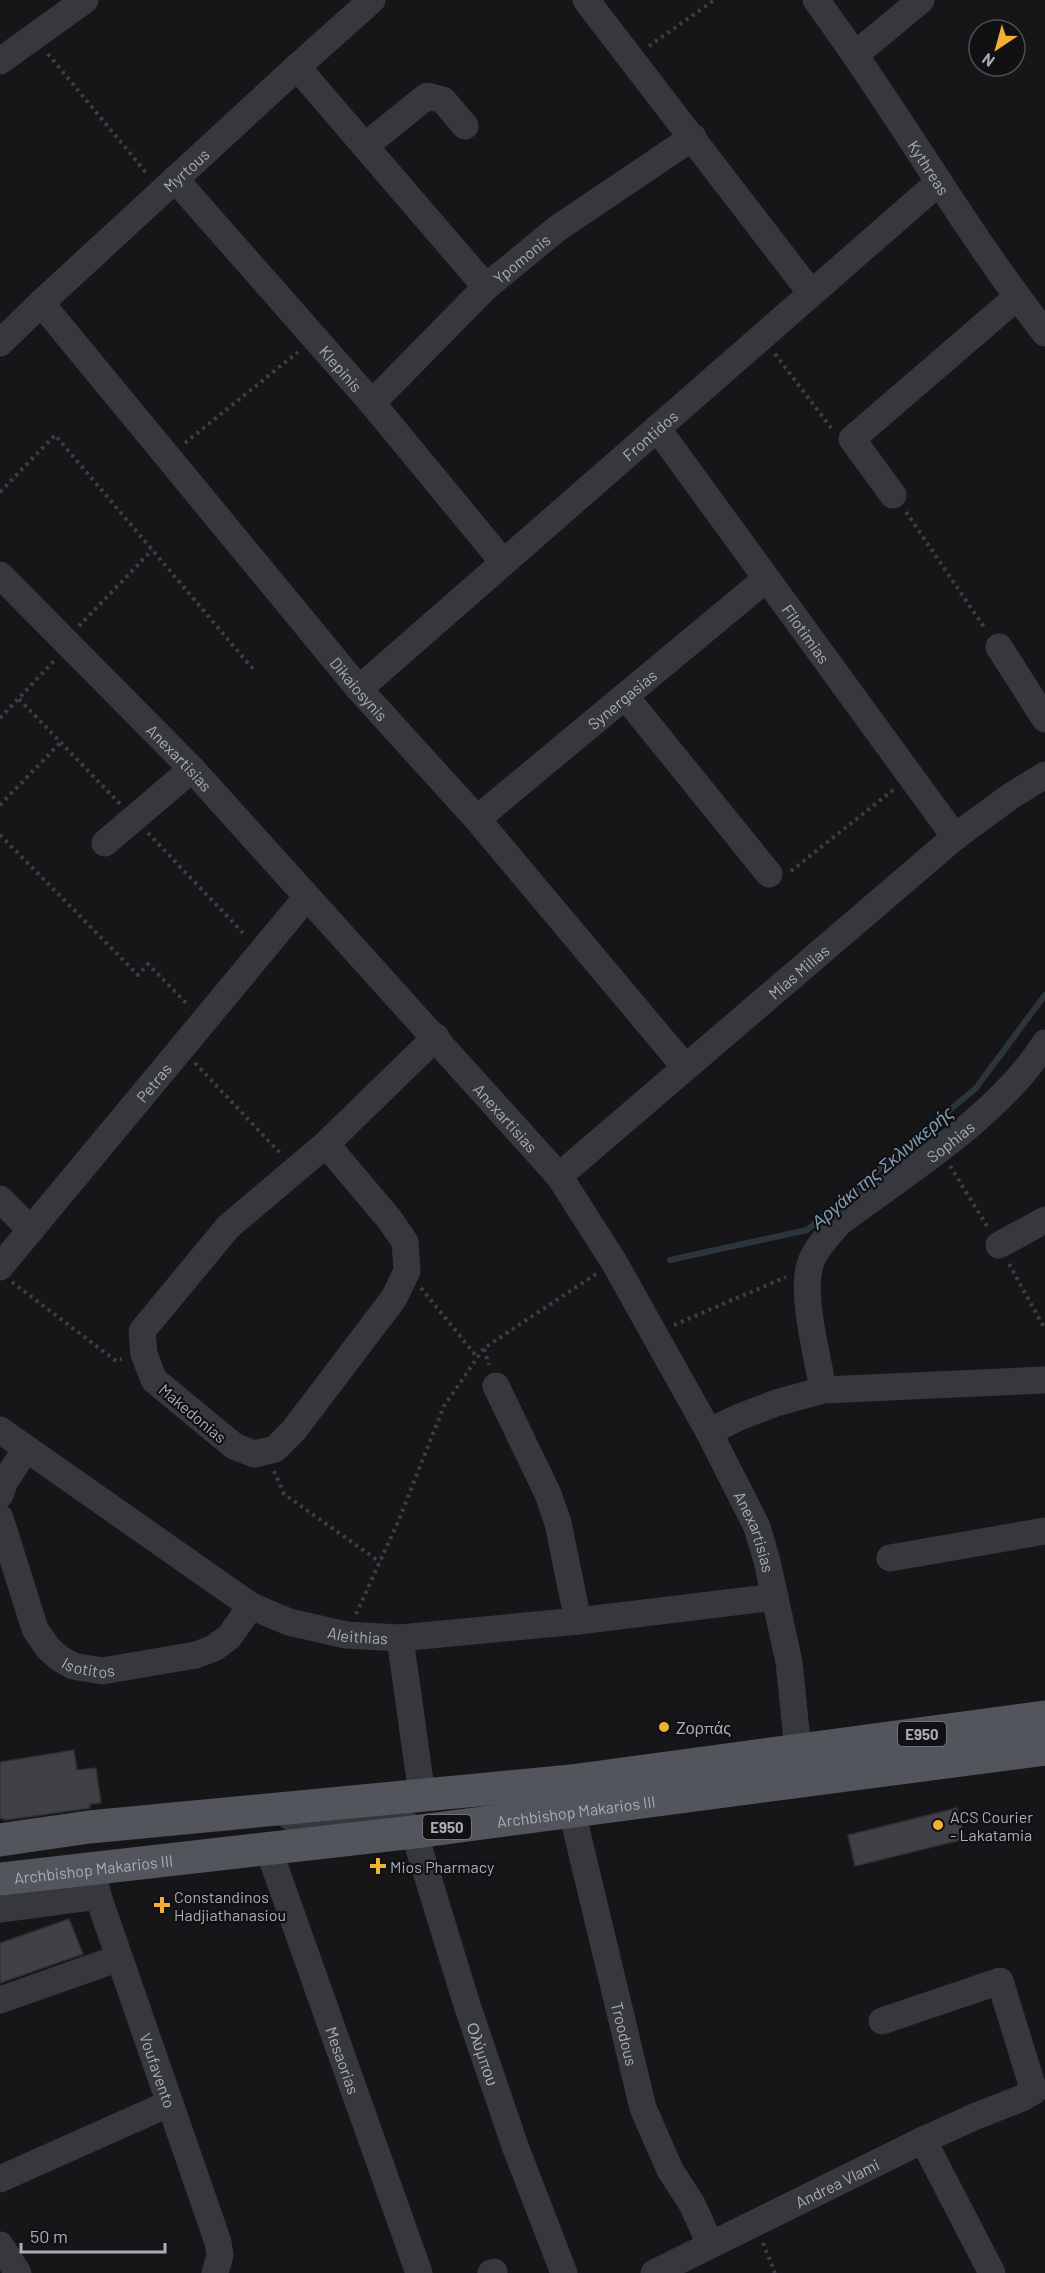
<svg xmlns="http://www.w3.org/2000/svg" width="1045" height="2273" viewBox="0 0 1045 2273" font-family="Barlow,sans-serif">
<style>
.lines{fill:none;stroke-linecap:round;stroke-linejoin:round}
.stream{stroke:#2c353c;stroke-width:6}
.building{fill:#404145;stroke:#303034;stroke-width:1.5}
.path{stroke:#3d3f44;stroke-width:4;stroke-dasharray:3 4.5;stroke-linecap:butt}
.minor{stroke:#37383d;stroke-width:27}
.major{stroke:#53555c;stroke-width:33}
.poi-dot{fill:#f2b134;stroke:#111113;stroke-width:2}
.labels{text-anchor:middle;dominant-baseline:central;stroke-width:4.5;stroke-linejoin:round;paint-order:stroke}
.shield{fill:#111113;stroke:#7b7e86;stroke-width:1.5}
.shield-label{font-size:15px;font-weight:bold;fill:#a8adb8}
.street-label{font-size:16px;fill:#a8adb8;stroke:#111113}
.poi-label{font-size:16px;fill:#a8adb8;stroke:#111113;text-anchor:start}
.water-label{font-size:18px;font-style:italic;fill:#7f9bb3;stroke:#111113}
</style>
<rect width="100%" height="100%" fill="#161618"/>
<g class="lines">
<path class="stream" d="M670,1260L807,1230L976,1088L1045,995"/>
</g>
<g class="building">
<path d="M74,1750L77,1770L96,1768L101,1803L90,1804V1808L6,1820L0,1818V1762Z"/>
<path d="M957,1808L965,1839L855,1866L848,1835Z"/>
<path d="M69,1919L83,1954L0,1983V1943Z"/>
</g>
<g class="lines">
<g class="path">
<path d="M649,46L713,1L712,0"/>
<path d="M48,54L148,175"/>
<path d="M775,354L832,429"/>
<path d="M185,443L298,352"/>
<path d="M0,492L55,435L253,669"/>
<path d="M906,512L986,630"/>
<path d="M79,626L152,550"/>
<path d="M19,699L120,804"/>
<path d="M0,718L54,661"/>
<path d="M0,805L61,742"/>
<path d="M148,833L246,936"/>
<path d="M0,835L138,975L148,964L189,1006"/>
<path d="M791,871L893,790"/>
<path d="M195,1063L281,1154"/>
<path d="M950,1166L987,1226"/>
<path d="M1009,1264L1045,1329"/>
<path d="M12,1282L116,1361L122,1359"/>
<path d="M421,1288L477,1357"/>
<path d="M674,1325L786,1277"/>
<path d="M484,1349L489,1365"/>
<path d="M274,1471L284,1494L380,1562"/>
<path d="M356,1614L398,1522L444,1406L484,1348L596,1274"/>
<path d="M763,2243L775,2273"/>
</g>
<g class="minor">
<path d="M586,0L811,293"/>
<path id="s1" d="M816,0C896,108 962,227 1045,333"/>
<path d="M856,54L921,0"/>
<path d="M0,61L85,0"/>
<path d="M297,67L486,287"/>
<path d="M365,146L427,96L443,100L465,126"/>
<path id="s2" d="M175,179L372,403L503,562"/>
<path id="s3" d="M41,303L359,689L477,819L685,1067"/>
<path id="s4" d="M0,343L41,303L297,67L372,0"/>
<path id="s5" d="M372,403L486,287L558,228L693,137"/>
<path id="s6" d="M657,428L955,837"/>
<path d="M893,495L852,439L1017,297"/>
<path id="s7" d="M0,575L192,769L559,1176L614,1262L709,1432L757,1527L767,1561L789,1662L800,1770"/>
<path d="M999,647L1045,719"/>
<path id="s8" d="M359,689L939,182"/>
<path d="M625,696L769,874"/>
<path id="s9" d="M477,819L766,579"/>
<path d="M105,843L192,769"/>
<path d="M326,1144L390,1220L405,1242L407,1271L394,1298L294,1430L275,1449L254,1454L234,1446L154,1380L144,1354L142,1331L228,1227L326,1144L436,1037"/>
<path id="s10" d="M559,1176L955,837L1011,796L1045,775"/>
<path d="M0,1199L31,1230"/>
<path d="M999,1245L1045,1220"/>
<path id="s11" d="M0,1267L306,898"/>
<path d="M496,1386L548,1494L558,1523L578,1621"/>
<path id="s12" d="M823,1390C818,1357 802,1301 809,1269C812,1251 829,1235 840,1222C907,1172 1001,1114 1045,1043"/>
<path id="s13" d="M0,1430L251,1606L289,1622L346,1635L400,1638L578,1621L775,1597"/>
<path d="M709,1432L737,1418L776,1403L823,1390L1045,1380"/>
<path d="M0,1495L5,1481L26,1449"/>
<path id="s14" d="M0,1518L35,1629L48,1648L59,1658L73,1666L102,1671L196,1655L214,1648L229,1637L251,1606"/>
<path d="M890,1558L1045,1531"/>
<path d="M400,1638L422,1795"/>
<path id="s15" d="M280,1809C286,1814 292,1819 300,1821C331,1830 392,1800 414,1832L467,2005L515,2146L564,2273"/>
<path id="s16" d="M572,1812L643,2108L670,2170L692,2204L710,2244"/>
<path id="s17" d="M268,1848L419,2273"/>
<path id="s18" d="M92,1868L98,1896L218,2242L220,2255L215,2273"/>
<path d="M0,1909L98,1896"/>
<path d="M0,2000L119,1958"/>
<path d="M923,2140L992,2273"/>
<path d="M0,2179L168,2104"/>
<path d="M0,2245L18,2273"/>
<path d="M491,2273L494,2272"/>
<path id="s19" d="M654,2273L923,2140L974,2117L1022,2098L1034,2091L1000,1981L882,2021"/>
</g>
<g class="major">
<path d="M0,1840L89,1827L571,1781L1045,1717"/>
<path id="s20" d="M0,1879L414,1832L1045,1749"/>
</g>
</g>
<g class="poi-dot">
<circle cx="664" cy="1727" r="6"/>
<circle cx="938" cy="1825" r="6"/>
<path d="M375 1857h6v6h6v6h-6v6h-6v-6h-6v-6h6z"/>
<path d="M159 1896h6v6h6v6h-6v6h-6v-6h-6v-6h6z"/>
</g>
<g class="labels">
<g class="shield">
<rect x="898" y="1722" width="48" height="24" rx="4.5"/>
<rect x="423" y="1815" width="48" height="24" rx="4.5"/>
</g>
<g class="shield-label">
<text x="922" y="1734">E950</text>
<text x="447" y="1827">E950</text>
</g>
<g class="street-label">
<text stroke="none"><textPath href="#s1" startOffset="202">Kythreas</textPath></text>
<text stroke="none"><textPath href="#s4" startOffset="254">Myrtous</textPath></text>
<text stroke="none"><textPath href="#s5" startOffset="208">Ypomonis</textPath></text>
<text stroke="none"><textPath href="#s2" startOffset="252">Klepinis</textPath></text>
<text stroke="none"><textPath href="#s8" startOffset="386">Frontidos</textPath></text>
<text stroke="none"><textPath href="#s6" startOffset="254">Filotimias</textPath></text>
<text stroke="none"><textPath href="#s3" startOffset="500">Dikaiosynis</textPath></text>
<text stroke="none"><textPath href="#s9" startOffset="188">Synergasias</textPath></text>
<text stroke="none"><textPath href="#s7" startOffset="256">Anexartisias</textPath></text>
<text stroke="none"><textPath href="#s10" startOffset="315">Mias Milias</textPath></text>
<text stroke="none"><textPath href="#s11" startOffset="240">Petras</textPath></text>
<text stroke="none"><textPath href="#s7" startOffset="742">Anexartisias</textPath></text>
<text stroke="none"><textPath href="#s12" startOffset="316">Sophias</textPath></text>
<text transform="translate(193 1413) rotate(40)">Makedonias</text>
<text stroke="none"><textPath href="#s7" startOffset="1228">Anexartisias</textPath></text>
<text stroke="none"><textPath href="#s13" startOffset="418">Aleithias</textPath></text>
<text stroke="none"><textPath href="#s14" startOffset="186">Isotitos</textPath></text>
<text stroke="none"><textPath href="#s20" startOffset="580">Archbishop Makarios III</textPath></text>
<text stroke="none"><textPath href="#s20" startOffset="94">Archbishop Makarios III</textPath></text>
<text stroke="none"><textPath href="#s16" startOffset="228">Troodous</textPath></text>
<text stroke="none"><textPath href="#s15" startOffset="375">Ολύμπου</textPath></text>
<text stroke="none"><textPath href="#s17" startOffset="225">Mesaorias</textPath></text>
<text stroke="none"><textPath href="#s18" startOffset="213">Voufavento</textPath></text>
<text stroke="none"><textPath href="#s19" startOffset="204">Andrea Vlami</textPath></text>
</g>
<g class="poi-label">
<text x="676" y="1727">Ζορπάς</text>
<text x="950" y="1816">ACS Courier<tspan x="950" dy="18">- Lakatamia</tspan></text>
<text x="390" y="1866">Mios Pharmacy</text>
<text x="174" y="1896">Constandinos<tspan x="174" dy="18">Hadjiathanasiou</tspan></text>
</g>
<g class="water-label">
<text transform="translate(882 1167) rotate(-40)">Αργάκι της Σκλινικερής</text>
</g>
</g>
<g transform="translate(997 48) rotate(216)"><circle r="28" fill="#111113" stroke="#4d4f55" stroke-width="1.5"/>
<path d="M0-4.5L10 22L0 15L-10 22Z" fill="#f2b134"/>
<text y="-9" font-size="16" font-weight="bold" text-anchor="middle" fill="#a8adb8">N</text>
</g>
<path d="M21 2243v9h144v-9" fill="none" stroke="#a8adb8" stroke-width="3"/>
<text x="30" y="2243" font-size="18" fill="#a8adb8" stroke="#111113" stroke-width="4.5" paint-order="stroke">50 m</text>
</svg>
